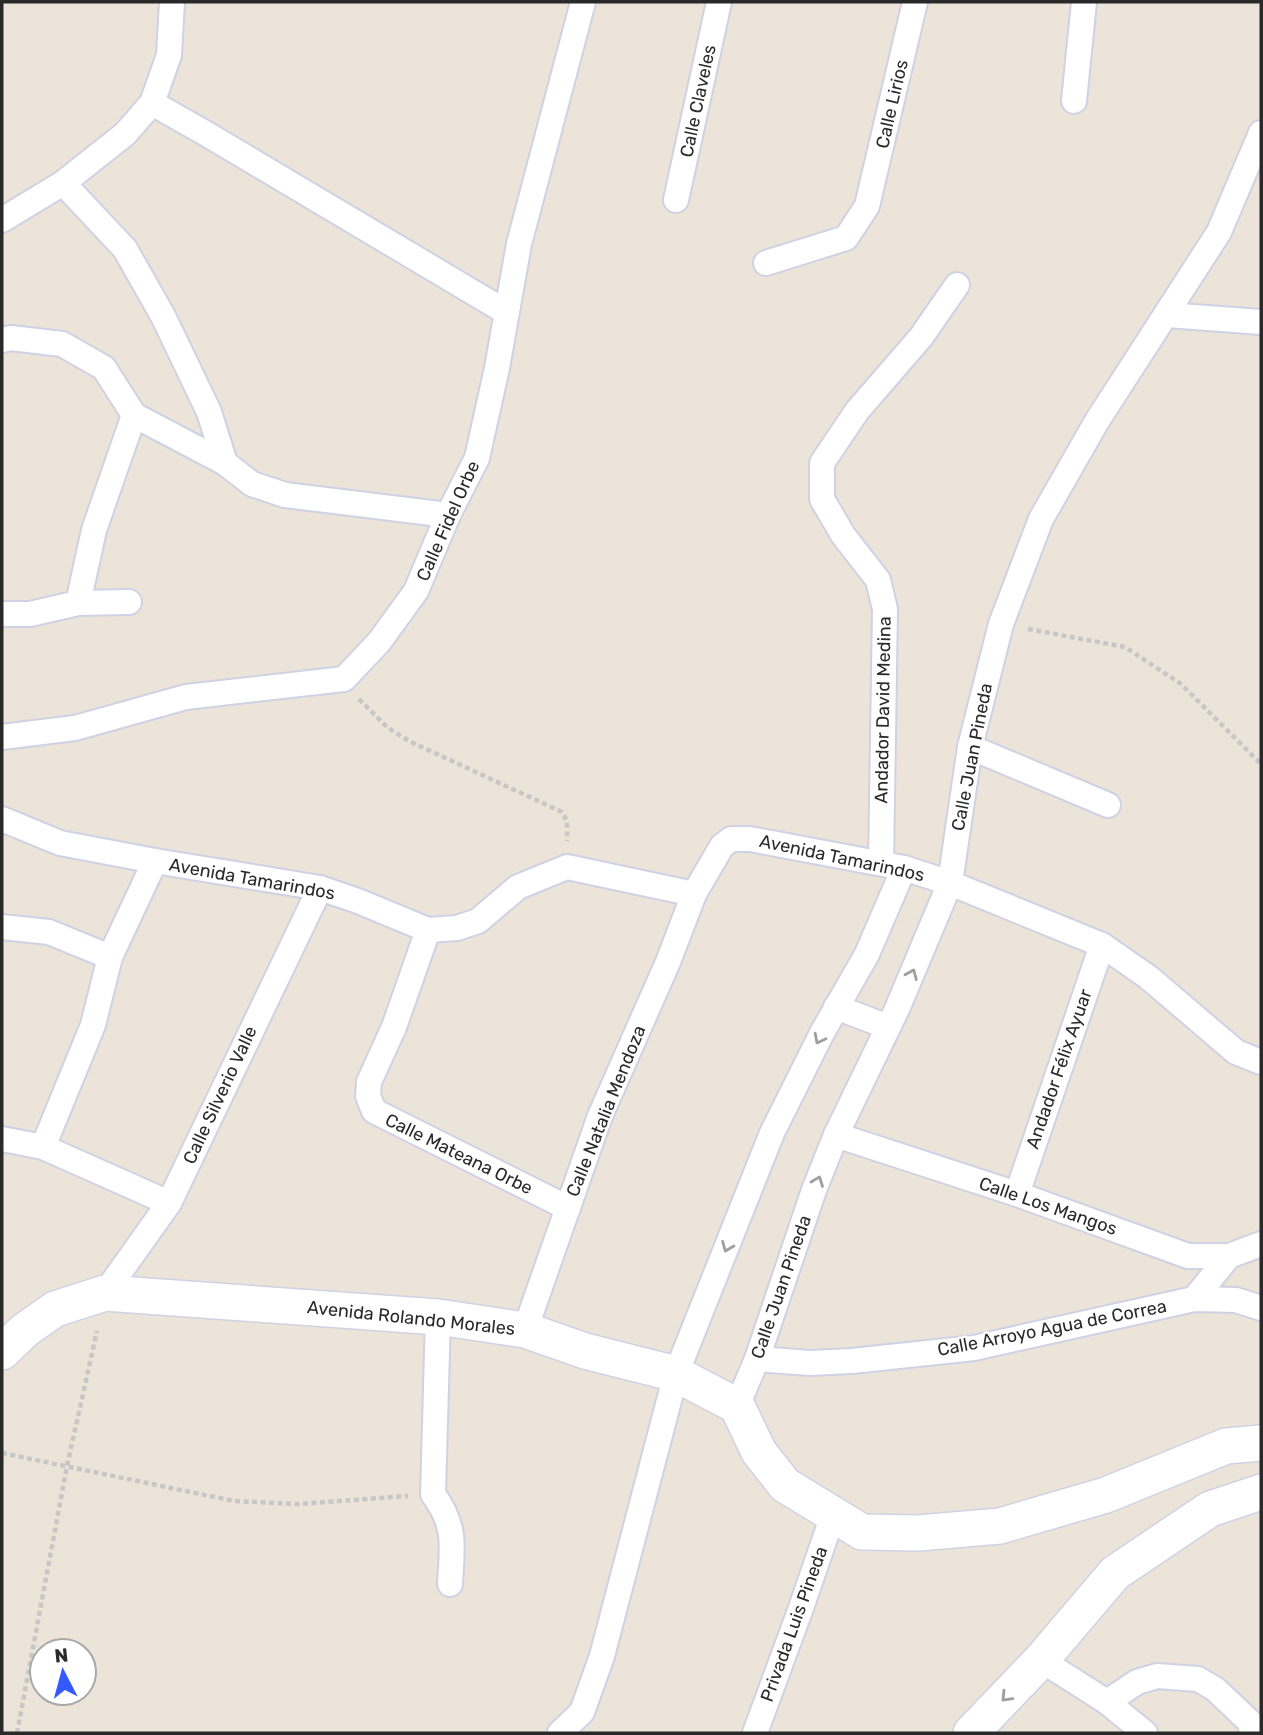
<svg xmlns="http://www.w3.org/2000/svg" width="1263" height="1735" viewBox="0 0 1263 1735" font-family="Rubik,sans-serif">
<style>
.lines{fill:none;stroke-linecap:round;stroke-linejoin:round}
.street-casing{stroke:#ced2e4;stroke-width:28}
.secondary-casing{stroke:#ced2e4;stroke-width:38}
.path{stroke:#c7c7c7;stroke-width:4.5;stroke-dasharray:5 3.5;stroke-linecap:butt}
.street{stroke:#fff;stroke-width:24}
.secondary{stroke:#fff;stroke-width:35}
.oneway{stroke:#9f9f9f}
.labels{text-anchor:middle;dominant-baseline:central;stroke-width:5;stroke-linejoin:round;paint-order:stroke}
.street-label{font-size:18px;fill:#292929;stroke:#fff}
</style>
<rect width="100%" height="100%" fill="#ede4d9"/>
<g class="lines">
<defs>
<g id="street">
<path d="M1074,101L1084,2"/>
<path d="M152,103L205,133L506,312"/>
<path d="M63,183L125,249L163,316L209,412L225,463"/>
<path d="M676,200L719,2"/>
<path d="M2,220L63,183L125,134L152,103L169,55L172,2"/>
<path d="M766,263L846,238L867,206L915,2"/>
<path d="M1167,315L1261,322"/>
<path d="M2,340L11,338L62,344L104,368L134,415L225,463L252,484L285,495L448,515"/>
<path d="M78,603L94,530L134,415"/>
<path d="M2,614H30L78,603L129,602"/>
<path d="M2,737L75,728L186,697L344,679L379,642L416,591L448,515L477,458L497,368L519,244L583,2"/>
<path d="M970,747L1108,805"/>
<path d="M2,819L60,843L155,861L320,888L358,901L428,930L457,928L478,921L518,887L567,867L694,894"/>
<path d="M881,863L885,609L878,580L843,535L822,499V463L857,411L921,337L957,285"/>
<path d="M2,927L49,932L110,957"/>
<path d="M428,930L394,1027L369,1082L368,1096L374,1111L568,1208"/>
<path d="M836,1007L888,1027"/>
<path d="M836,1135L1017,1194L1188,1256H1229L1261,1244"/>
<path d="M2,1139L43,1147L169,1203"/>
<path d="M43,1147L93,1025L110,957L155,861"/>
<path d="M1017,1194L1102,945"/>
<path d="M105,1293L169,1203L320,888"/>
<path d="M1194,1299L1229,1256"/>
<path d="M438,1317L433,1494C457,1527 452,1546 450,1584"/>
<path d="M525,1330L600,1116L668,962L694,894L722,846L731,839H750L904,868L950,883L1102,945L1148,977L1236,1052L1261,1062"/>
<path d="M757,1359L810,1363L852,1361L974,1348L1194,1299L1236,1300L1261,1308"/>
<path d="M737,1406L757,1359L814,1190L836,1135L897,1009L950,883L970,747L1001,624L1041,519L1097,421L1219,232L1261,133"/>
<path d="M1041,1660L1107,1702L1145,1733"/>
<path d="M1107,1702L1137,1682L1157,1676L1198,1679L1215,1689L1250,1722L1252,1733"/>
<path d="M560,1733L582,1712L602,1656L676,1374L772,1133L822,1033L867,954L904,868"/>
<path d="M755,1733L801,1608L833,1515"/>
</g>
<g id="secondary">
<path d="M2,1352L25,1330L55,1309L105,1293L438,1317L525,1330L585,1351L676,1374L737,1406L759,1452L785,1485L862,1532L918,1533L1000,1526L1106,1495L1226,1446L1261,1443"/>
<path d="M971,1733L1041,1660L1115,1573L1210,1509L1261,1492"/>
</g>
</defs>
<use href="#street" class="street-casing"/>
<use href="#secondary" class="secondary-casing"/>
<g class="path">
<path d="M1028,629L1125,647L1181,684L1261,764"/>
<path d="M359,699L388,728L411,742L562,812L567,821V841"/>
<path d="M2,1453L234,1501L298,1504L408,1496"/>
<path d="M17,1733L67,1466L97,1331"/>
</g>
<use href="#street" class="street"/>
<use href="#secondary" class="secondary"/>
</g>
<defs><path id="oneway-chevron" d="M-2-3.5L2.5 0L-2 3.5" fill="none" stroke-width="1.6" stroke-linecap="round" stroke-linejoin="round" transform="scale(1.75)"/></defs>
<g class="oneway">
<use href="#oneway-chevron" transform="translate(912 974) rotate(-67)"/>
<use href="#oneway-chevron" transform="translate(819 1039) rotate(117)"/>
<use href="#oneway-chevron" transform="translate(818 1181) rotate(-69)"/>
<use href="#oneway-chevron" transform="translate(727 1247) rotate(112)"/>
<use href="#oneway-chevron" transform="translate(1006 1697) rotate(134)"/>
</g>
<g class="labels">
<g class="street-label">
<text transform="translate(698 101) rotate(-78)">Calle Claveles</text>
<text transform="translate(892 104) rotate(-77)">Calle Lirios</text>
<text transform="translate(448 521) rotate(-66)">Calle Fidel Orbe</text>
<text transform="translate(883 710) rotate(-89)">Andador David Medina</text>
<text transform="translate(972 757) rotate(-79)">Calle Juan Pineda</text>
<text transform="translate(842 858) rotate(12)">Avenida Tamarindos</text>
<text transform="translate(252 879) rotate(10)">Avenida Tamarindos</text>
<text transform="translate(1059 1069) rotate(-71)">Andador Félix Ayuar</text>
<text transform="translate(220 1095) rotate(-65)">Calle Silverio Valle</text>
<text transform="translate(606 1111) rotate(-68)">Calle Natalia Mendoza</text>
<text transform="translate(459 1154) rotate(26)">Calle Mateana Orbe</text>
<text transform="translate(1048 1206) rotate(19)">Calle Los Mangos</text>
<text transform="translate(781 1287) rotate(-71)">Calle Juan Pineda</text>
<text transform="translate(411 1318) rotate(6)">Avenida Rolando Morales</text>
<text transform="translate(1052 1328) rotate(-11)">Calle Arroyo Agua de Correa</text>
<text transform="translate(794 1624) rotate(-70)">Privada Luis Pineda</text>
</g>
</g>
<rect width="1263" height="1735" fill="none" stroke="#292929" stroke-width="7"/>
<g transform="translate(63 1672) rotate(354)"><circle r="33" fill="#ffffff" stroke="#a9a9a9" stroke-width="2"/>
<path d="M0-5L12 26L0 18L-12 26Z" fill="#345aff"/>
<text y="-10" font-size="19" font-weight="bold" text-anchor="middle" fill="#292929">N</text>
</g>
</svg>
